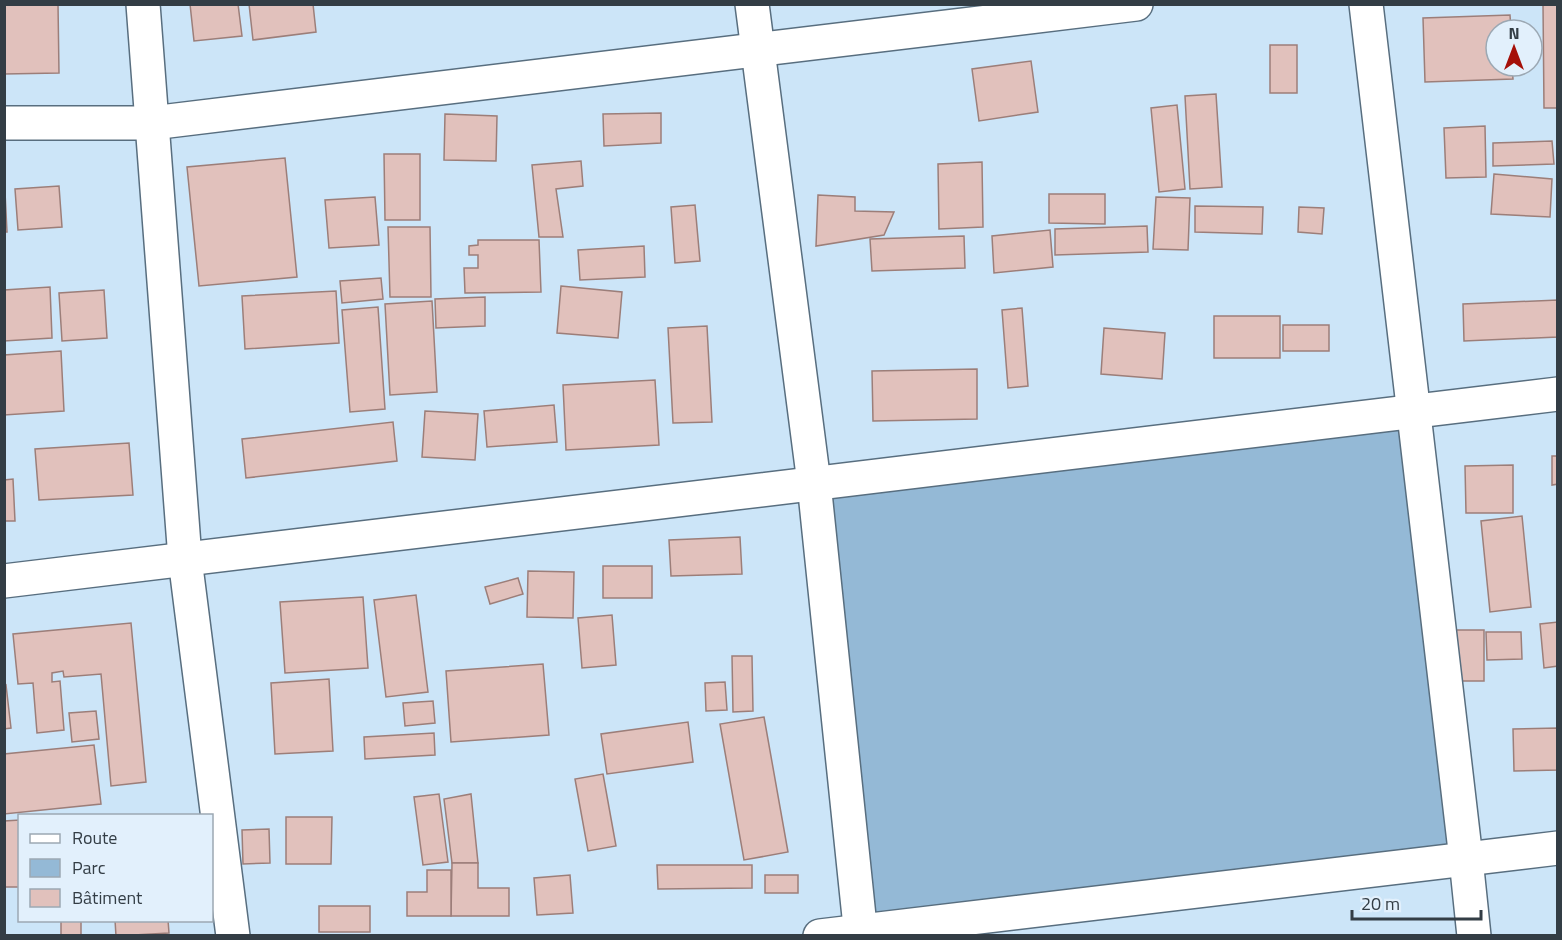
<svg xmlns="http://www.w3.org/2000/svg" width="1562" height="940" viewBox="0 0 1562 940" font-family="'Titillium Web',sans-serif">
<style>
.green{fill:#94b9d6}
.building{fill:#e1c1bc;stroke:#9c7e79;stroke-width:1.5}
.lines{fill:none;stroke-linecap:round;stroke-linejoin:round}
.street-casing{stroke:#586e7f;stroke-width:36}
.street{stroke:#fff;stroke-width:33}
</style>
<rect width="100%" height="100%" fill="#cce5f8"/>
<path class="green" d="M1415,412L1466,859L861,931L814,483Z"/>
<g class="building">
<path d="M4,4H58L59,73L4,74Z"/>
<path d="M190,4H238L242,36L194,41Z"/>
<path d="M249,4H313L316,32L253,40Z"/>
<path d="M1543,4H1558V108H1544Z"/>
<path d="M1510,15L1511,30H1496V66H1512L1513,79L1425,82L1423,18Z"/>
<rect x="1270" y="45" width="27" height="48"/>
<path d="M1031,61L1038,112L979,121L972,69Z"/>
<path d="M1216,94L1222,187L1190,189L1185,96Z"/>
<path d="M1177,105L1185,189L1159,192L1151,108Z"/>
<path d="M661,113V143L604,146L603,114Z"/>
<path d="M445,114L497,116L496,161L444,160Z"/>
<path d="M1485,126L1486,177L1446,178L1444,128Z"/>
<path d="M1552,141L1554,164L1493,166V143Z"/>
<path d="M384,154H420V220H385Z"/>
<path d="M285,158L297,277L199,286L187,167Z"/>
<path d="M581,161L583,186L556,189L563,237H539L532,165Z"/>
<path d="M982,162L983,227L939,229L938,164Z"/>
<path d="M1494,174L1552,179L1550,217L1491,214Z"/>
<path d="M59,186L62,227L18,230L15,189Z"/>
<path d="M5,192L7,232H4V192Z"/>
<path d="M1049,194H1105V224L1049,223Z"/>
<path d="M818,195L855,197V211L894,212L884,235L816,246Z"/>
<path d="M375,197L379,245L329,248L325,200Z"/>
<path d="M1156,197L1190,198L1188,250L1153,249Z"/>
<path d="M695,205L700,261L675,263L671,207Z"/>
<path d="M1195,206L1263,207L1262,234L1195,232Z"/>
<path d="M1299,207L1324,208L1322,234L1298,232Z"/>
<path d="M1147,226L1148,252L1055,255V229Z"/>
<path d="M388,227H430L431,297H390Z"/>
<path d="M1050,230L1053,267L994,273L992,236Z"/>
<path d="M964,236L965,268L872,271L870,239Z"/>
<path d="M478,240H539L541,292L465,293L464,268H478V255H469V246L478,245Z"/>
<path d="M644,246L645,277L580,280L578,250Z"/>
<path d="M381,278L383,299L342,303L340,281Z"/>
<path d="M561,286L622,292L618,338L557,333Z"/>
<path d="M50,287L52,338L4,341V290Z"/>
<path d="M104,290L107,338L62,341L59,293Z"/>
<path d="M336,291L339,343L245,349L242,296Z"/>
<path d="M485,297V326L436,328L435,299Z"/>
<path d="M1558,300V337L1464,341L1463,304Z"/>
<path d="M432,301L437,392L390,395L385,304Z"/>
<path d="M378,307L385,409L350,412L342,310Z"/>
<path d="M1022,308L1028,386L1008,388L1002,310Z"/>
<rect x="1214" y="316" width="66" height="42"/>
<rect x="1283" y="325" width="46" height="26"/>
<path d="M707,326L712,422L673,423L668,328Z"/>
<path d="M1104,328L1165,333L1162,379L1101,374Z"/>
<path d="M61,351L64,411L4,415V355Z"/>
<path d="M977,369V419L873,421L872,371Z"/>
<path d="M655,380L659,445L566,450L563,385Z"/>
<path d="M554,405L557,442L487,447L484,411Z"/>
<path d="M425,411L478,414L475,460L422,457Z"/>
<path d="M393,422L397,461L246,478L242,439Z"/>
<path d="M129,443L133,495L39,500L35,449Z"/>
<path d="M1552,456H1558V484L1552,485Z"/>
<path d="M1513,465V513H1466L1465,466Z"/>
<path d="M13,479L15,521H4V480Z"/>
<path d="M1522,516L1531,607L1490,612L1481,521Z"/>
<path d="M740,537L742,574L671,576L669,540Z"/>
<rect x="603" y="566" width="49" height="32"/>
<path d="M528,571L574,572L573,618L527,617Z"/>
<path d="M518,578L523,594L490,604L485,587Z"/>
<path d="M416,595L428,692L386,697L374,600Z"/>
<path d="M363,597L368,668L285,673L280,602Z"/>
<path d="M612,615L616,665L582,668L578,618Z"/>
<path d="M1558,622V666L1544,668L1540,624Z"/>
<path d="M131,623L146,782L111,786L101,674L64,677L63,671L52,673V682L60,681L64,730L37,733L33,683L18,684L13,634Z"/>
<rect x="1450" y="630" width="34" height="51"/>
<path d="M1486,632H1521L1522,659L1487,660Z"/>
<path d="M732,656H752L753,711L733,712Z"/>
<path d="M543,664L549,735L451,742L446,671Z"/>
<path d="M329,679L333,751L275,754L271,683Z"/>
<path d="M725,682L727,710L706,711L705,683Z"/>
<path d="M6,685L11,728L4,729V686Z"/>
<path d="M433,701L435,723L405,726L403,703Z"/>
<path d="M96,711L99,739L72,742L69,713Z"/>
<path d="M764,717L788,852L744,860L720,724Z"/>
<path d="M688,722L693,762L607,774L601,734Z"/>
<path d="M1558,728V770L1514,771L1513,729Z"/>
<path d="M434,733L435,755L365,759L364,737Z"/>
<path d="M94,745L101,804L4,814V754Z"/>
<path d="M603,774L616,846L588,851L575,779Z"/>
<path d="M439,794L448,862L423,865L414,797Z"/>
<path d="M471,794L478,863H452L444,799Z"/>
<path d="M286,817H332L331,864H286Z"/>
<path d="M20,820V887H4V821Z"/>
<path d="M269,829L270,863L243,864L242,830Z"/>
<path d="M452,863H478V888H509V916H451Z"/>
<path d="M657,865H752V888L658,889Z"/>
<path d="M427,870H451V916H407V892H427Z"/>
<path d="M570,875L573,913L537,915L534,878Z"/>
<rect x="765" y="875" width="33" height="18"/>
<rect x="319" y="906" width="51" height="26"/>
<rect x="61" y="920" width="20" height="16"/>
<path d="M115,920H168L169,933L116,936Z"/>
</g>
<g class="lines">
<defs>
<g id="street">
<path d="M143,4L185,559L233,936"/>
<path d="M752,4L814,483L861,936"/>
<path d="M1366,4L1466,859L1474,936"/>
<path d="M4,123H152L1136,4"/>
<path d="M4,581L1558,394"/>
<path d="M820,936L1558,848"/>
</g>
</defs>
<use href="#street" class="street-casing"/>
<use href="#street" class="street"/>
</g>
<rect width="1562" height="940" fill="none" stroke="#333d45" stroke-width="12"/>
<rect x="18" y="814" width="195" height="108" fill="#e2f0fc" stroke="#9ca8b3" stroke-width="1.5"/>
<rect x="30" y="834" width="30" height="9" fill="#ffffff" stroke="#9ca8b3" stroke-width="1.5"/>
<text x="72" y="844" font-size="18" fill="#333d45">Route</text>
<rect x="30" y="859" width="30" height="18" fill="#94b9d6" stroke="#9ca8b3" stroke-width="1.5"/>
<text x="72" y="874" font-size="18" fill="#333d45">Parc</text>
<rect x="30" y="889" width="30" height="18" fill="#e1c1bc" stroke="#9ca8b3" stroke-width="1.5"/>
<text x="72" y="904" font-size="18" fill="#333d45">Bâtiment</text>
<g transform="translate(1514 48)"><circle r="28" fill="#e2f0fc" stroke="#9ca8b3" stroke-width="1.5"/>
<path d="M0-4.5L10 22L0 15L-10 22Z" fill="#a51009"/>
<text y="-9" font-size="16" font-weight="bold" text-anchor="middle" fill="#333d45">N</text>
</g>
<path d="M1352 910v9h129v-9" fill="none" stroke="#333d45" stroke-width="3"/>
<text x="1361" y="910" font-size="18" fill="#333d45" stroke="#e2f0fc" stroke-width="4.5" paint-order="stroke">20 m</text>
</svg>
